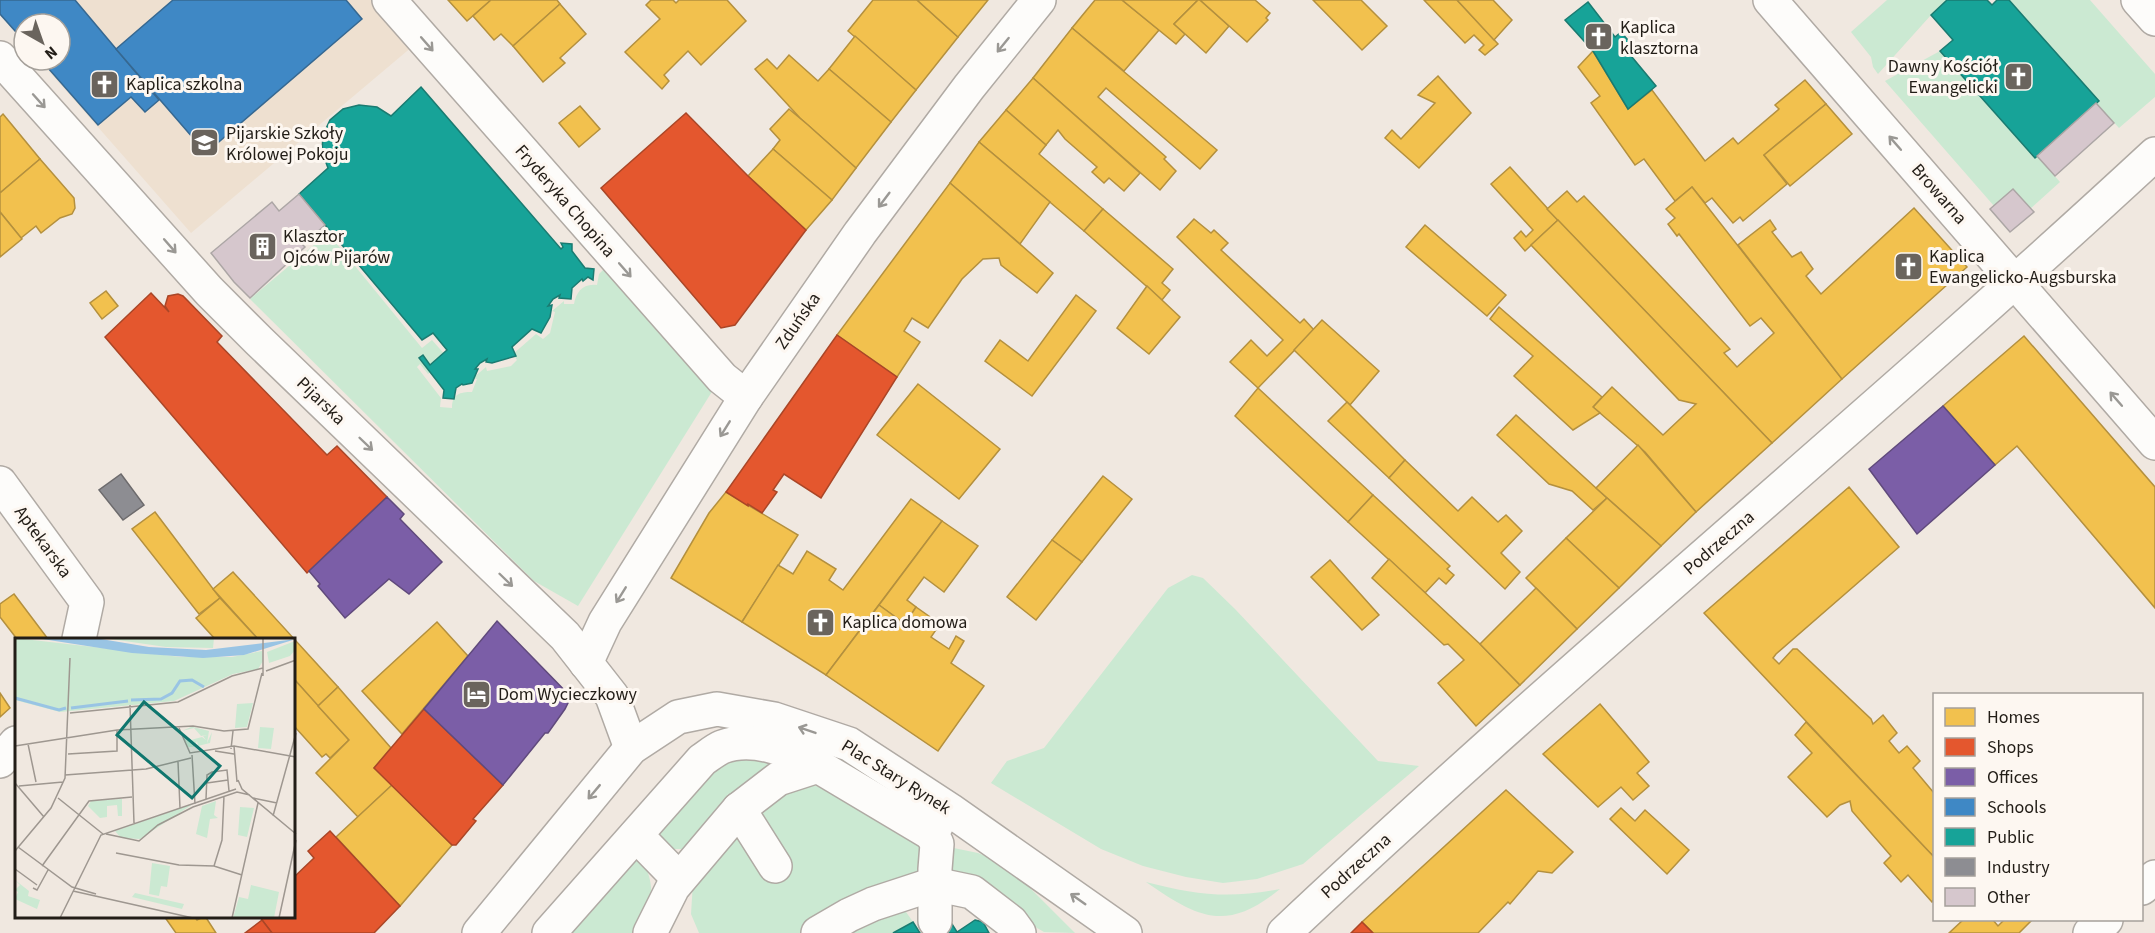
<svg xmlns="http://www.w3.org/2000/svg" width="2155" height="933" viewBox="0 0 2155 933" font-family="'Source Sans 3',sans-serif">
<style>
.built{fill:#eee0d0}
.green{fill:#cbe9d2}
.homes{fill:#f2c14e;stroke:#b4903e;stroke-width:1.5}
.shops{fill:#e4572e;stroke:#aa4627;stroke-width:1.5}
.offices{fill:#7b5ea7;stroke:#604a7c;stroke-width:1.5}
.schools{fill:#3f88c5;stroke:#366891;stroke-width:1.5}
.public{fill:#17a398;stroke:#1a7b71;stroke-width:1.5}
.industry{fill:#8d8d92;stroke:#6d6b6d;stroke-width:1.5}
.building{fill:#d6c7cd;stroke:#aca6a5;stroke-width:1.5}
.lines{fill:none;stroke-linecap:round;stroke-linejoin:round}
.minor-casing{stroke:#b0aaa4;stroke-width:36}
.minor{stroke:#fdfcfa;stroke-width:33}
.oneway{stroke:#9a9894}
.labels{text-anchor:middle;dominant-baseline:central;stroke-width:6;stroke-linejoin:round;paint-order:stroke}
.poi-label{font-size:18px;fill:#221d17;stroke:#fdf7f1;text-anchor:start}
.street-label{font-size:18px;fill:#221d17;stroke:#fdf7f1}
.inset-river{fill:none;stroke:#99c4e4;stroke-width:3}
.inset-road{fill:none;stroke:#9e9790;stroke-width:1.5}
.view{fill:#0f766e;fill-opacity:0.15;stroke:#0f766e;stroke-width:3}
.inset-edge{fill:none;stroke:#221d17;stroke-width:3}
</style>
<rect width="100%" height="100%" fill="#f0e8e0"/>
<path class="built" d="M0,0H373L413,46L191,233L39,60H60V24H24V42L0,15Z"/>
<g class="green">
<path d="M1887,0H1947L1931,15L1878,74L1873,67L1871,57L1851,32Z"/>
<path d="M2009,0H2090L2155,74V97L2119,128L2096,103L2099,101Z"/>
<path d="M1940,51L2035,158L2037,156L2060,182L2030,209L2013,189L1994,206L1885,81Z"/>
<path d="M328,233L422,348L432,340L447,357L428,374L420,364L417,367L441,398L440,407L452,408C452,394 460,392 472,392L477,379L473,378L486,367L487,371L511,366L517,360L513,354L536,334L543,339L550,333L555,312L552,311L564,301V304H574C576,292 583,283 597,285L599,274L609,264L713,390L578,606L534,581L250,299Z"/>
<path d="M1192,575L1203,578L1235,609L1378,761L1419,766L1303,864L1257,879L1223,883L1186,877L1143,866L1101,849L991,783L1007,761L1044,748L1168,588Z"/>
<path d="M713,759H782L686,849H666L646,834Z"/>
<path d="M794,785H813L838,794L917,845L925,842L928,868L804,933H699L691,914L693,882L754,813Z"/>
<path d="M635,846C645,863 655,882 650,904C648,913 639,924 634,933H557Z"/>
<path d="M944,846L978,853L1007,865L1075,933L1044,932L946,876Z"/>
<path d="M1146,882C1195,895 1230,899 1280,889C1226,933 1198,918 1146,882Z"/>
<path d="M904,909L913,922L893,933H834Z"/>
</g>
<g class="homes">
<path d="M448,0H491L467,21Z"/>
<path d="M491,0H557L560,4L513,46L501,34L494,40L473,16Z"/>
<path d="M651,0H673L676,3L679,0H727L746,21L701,65L688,51L664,75L669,81L662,89L625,52L660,19L646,5Z"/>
<path d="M873,0H917L958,37L916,90L848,31Z"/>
<path d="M917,0H988L958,37Z"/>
<path d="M1095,0H1122L1159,30L1124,71L1072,28Z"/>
<path d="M1122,0H1197V1L1174,24L1185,34L1176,44Z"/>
<path d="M1200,0L1229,26L1206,53L1174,24L1198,0Z"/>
<path d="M1200,0H1255L1270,13L1266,18L1268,20L1247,42Z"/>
<path d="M1313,0H1361L1387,26L1362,50Z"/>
<path d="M1424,0H1457L1498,44L1485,55L1479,50L1484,45L1474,35L1465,43Z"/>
<path d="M1457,0H1493L1512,20L1494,40Z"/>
<path d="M560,4L586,34L560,58L565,63L543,82L513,46Z"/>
<path d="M1072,28L1217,150L1200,169L1106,88L1098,97L1166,157L1164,159L1176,171L1160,190L1033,78Z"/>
<path d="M855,36L916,90L891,122L829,69Z"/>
<path d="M1593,51L1628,109L1652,90L1705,161L1733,138L1738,144L1779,109L1775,105L1805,80L1826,104L1764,155L1787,184L1743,221L1740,217L1733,223L1712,198L1705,203L1692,187L1675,201L1644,159L1635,165L1591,103L1600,96L1578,67Z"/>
<path d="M789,55L818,81L829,69L891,122L856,168L800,118L755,69L767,59L777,69Z"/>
<path d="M1438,76L1471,113L1419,168L1385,138L1392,130L1401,139L1435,103L1418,95Z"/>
<path d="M1033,78L1140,173L1124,191L1109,178L1104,183L1092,172L1097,167L1065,139L1058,130L1046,145L1006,110Z"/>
<path d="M1826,104L1852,134L1790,186L1764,155Z"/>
<path d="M580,106L600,129L579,147L559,123Z"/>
<path d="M789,109L808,125L856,168L832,200L773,149L780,140L770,129Z"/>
<path d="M1006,110L1046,145L1039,154L1103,209L1084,231L979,142Z"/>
<path d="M3,114L40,159L0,193V117Z"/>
<path d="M979,142L1050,202L1020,244L950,183Z"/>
<path d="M773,149L832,200L806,230L748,176Z"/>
<path d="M40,159L74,198L75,208L72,214L60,218L41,233L36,226L21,238L0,212V193Z"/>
<path d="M1510,167L1558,220L1525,251L1514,238L1521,231L1526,237L1533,230L1491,184Z"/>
<path d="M950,183L1053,273L1037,293L1001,265L999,258L983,259L962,279L928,328L912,318L904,331L920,342L897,377L837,335Z"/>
<path d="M1692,187L1842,379L1772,443L1547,209L1567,191L1577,202L1584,196L1730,349L1724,353L1737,367L1774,333L1761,318L1750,326L1679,234L1677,236L1668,224L1675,218L1666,209Z"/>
<path d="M1914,208L1967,267L1842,379L1738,245L1770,220L1776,229L1772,232L1792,257L1801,252L1813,269L1806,276L1821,294Z"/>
<path d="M1103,209L1173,269L1162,283L1170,290L1162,300L1084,231Z"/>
<path d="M0,212L22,239L0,257Z"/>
<path d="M1194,219L1211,233L1214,230L1228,243L1221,250L1300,323L1304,319L1314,330L1258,388L1230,362L1251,340L1267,356L1283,340L1177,237Z"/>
<path d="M1558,220L1772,443L1696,512L1645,452L1593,407L1612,387L1663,435L1696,404L1679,400L1531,245Z"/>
<path d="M1425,225L1506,295L1487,316L1406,247Z"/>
<path d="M1147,286L1180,317L1149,354L1117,328Z"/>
<path d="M106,291L118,306L102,319L90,303Z"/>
<path d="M1076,295L1096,311L1032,396L985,361L1000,340L1028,361Z"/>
<path d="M1499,307L1602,397L1593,407L1600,413L1573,430L1514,376L1533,356L1490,319Z"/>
<path d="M1322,320L1379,371L1350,405L1294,350Z"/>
<path d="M2024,336L2155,487V608L2017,446L1995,465L1943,406Z"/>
<path d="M918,384L1000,449L959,499L877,435Z"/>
<path d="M1258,388L1373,495L1348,522L1235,416Z"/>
<path d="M1347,402L1405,460L1389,478L1328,421Z"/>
<path d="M1516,415L1596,488L1607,498L1593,510L1572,491L1549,484L1497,435Z"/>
<path d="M1638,445L1696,512L1661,546L1596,488Z"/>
<path d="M1405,460L1458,511L1472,497L1498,522L1506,515L1522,531L1501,553L1520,572L1505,589L1389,478Z"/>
<path d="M1103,476L1132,499L1082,562L1052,540Z"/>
<path d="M1849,487L1899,547L1776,654L1773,658L1779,664L1793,649H1797L1871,719L1873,724L1883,715L1897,733L1889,741L1899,753L1907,746L1920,761L1913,768L1934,793V857L1704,613Z"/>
<path d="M726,492L798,535L742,622L671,578L709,513Z"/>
<path d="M1373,495L1450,566L1447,569L1454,575L1446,584L1439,578L1425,593L1348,522Z"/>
<path d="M1607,498L1661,546L1619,588L1566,538Z"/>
<path d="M911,499L942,521L826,675L742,622L778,565L793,574L807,551L836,569L829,580L843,590Z"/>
<path d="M155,512L220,598L199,614L132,529Z"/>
<path d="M942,521L978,546L944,592L924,577L907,600L916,607L905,624L879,605Z"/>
<path d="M1566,538L1619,588L1577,629L1526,578Z"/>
<path d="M1052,540L1082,562L1036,620L1007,597Z"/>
<path d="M1389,559L1480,644L1520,685L1476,726L1438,683L1464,660L1448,644L1444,645L1372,578Z"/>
<path d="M1330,560L1379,615L1362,630L1311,577Z"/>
<path d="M233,572L338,687L318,706L294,679V639H258L213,589Z"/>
<path d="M1536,588L1577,629L1520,685L1480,644Z"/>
<path d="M14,594L48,639H17L0,617V604Z"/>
<path d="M220,598L258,639H215L196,618Z"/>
<path d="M879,605L905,624L916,607L940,624L931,637L949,649L956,636L964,641L951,663L984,686L938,751L826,675Z"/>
<path d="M437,622L468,656L402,734L362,691Z"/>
<path d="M294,679L349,740L330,758L326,754L322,757L294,726Z"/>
<path d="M338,687L391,748L374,768L392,785L358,817L316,773L349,740L318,706Z"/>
<path d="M0,693L10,708L0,717Z"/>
<path d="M1600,704L1649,762L1637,773L1649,786L1633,800L1621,787L1598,807L1543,754Z"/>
<path d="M1806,722L1934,857V899L1932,902L1908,875L1901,882L1884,863L1891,856L1852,811L1850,801L1840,805L1827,817L1788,777L1812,753L1795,735Z"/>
<path d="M392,785L452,845L400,906L336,837Z"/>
<path d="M1506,790L1573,852L1552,873L1538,871L1510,904L1508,902L1478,933H1373L1362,922Z"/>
<path d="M1621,808L1635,821L1645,810L1689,850L1667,874L1610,819Z"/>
<path d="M164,916H194L197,920L205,916L216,933H176Z"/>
<path d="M1963,920H1993L1998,926L2004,920H2032L2019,933H1949Z"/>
</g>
<g class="shops">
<path d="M686,113L748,176L806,230L735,325L721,328L601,188Z"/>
<path d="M151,293L169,312L165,306L168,296L178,294L183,296L222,336L217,342L327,455L337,446L387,497L307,573L105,337Z"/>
<path d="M837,335L897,377L821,498L784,474L773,490L777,492L762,513L748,504V506L726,492Z"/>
<path d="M424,709L503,785L473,819L476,821L456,845H452L374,768Z"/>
<path d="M330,831L400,906L374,933H272L259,916H294V877L314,858L308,851Z"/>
<path d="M262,920L272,933H245Z"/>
<path d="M1362,922L1373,933H1351Z"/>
</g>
<g class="offices">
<path d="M1943,406L1995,465L1917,534L1869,469Z"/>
<path d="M387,497L404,514L400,519L442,562L409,594L389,579L345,618L318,586L320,584L309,571Z"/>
<path d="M497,621L571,697L565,709L548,733H545L503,785L424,709Z"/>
</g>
<g class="schools">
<path d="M0,0H75L159,100L145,112L131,97L98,125L41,60H60V24H24V41L0,14Z"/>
<path d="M173,0H346L362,19L206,153L116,49Z"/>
</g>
<g class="public">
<path d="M1947,0H1987L1992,5L1997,0H2009L2099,101L2035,158L1940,51L1953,40L1931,15Z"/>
<path d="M1588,2L1615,37L1621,32L1633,46L1627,51L1656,86L1628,109L1593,51L1565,20Z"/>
<path d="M421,87L561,249L563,247L561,243L572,244V251L585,268L594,269L593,280L588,277L583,281L582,279L572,288L571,299L559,298L560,295L553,299L548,306L552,305L550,317L541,333L532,329L512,347L516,356L492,363L486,362L487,359L480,363L475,369H478L472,383L463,385L462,384L456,388L454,399L443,398L444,390L419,358L423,355L430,365L447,350L433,333L422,340L299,194L328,168L322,152L323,135L330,120L343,109L359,105L377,107L391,116Z"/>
<path d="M975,920L983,922L989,933H936L952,924L957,932Z"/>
<path d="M913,922L920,933H893Z"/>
</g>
<path class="industry" d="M121,474L144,505L123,520L99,490Z"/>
<g class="building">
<path d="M2096,103L2114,123L2055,176L2037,156Z"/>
<path d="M2013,189L2034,212L2010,232L1990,209Z"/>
<path d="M299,194L325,225L303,245L305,247L250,298L234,282L211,253L272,202L279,211Z"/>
</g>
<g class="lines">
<defs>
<g id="minor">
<path d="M389,0L722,378L746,397"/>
<path d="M1770,0L2155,443"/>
<path d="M2138,0L2155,19"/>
<path d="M0,58L209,291L259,341L565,636L612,696L631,748"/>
<path d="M0,483L87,602L79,639"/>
<path d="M586,663L605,622L746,397L860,233L969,87L1039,0"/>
<path d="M0,761L16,743"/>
<path d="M739,809L775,866"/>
<path d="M636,835L679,879"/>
<path d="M2142,888L2155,877"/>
<path d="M935,921V869L937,844L932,834L941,816"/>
<path d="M479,933L631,748L678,717L717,709L774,719L849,744L950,810L1125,933"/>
<path d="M549,933L702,760C708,756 715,750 722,747C754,735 790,751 818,766"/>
<path d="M650,933L673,887L739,809L778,779L818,766L932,834"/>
<path d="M818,933L849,915L873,904L934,884L972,892L1011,922L1019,933"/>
<path d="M1284,933C1567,666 1869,419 2155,154"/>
<path d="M2090,933L2106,920"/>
</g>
</defs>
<use href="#minor" class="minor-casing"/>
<use href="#minor" class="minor"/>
</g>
<defs><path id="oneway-shaft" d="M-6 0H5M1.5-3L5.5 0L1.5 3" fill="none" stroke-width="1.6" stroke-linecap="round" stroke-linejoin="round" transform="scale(1.5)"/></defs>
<g class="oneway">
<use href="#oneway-shaft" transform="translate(427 44) rotate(49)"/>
<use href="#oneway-shaft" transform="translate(1003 45) rotate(129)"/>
<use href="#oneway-shaft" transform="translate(39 101) rotate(48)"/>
<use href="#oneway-shaft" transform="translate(1895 143) rotate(-131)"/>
<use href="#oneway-shaft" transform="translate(884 200) rotate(127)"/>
<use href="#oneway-shaft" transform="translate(170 246) rotate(49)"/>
<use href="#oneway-shaft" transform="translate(625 270) rotate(49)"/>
<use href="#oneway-shaft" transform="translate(2116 399) rotate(-131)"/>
<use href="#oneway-shaft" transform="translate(725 429) rotate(122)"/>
<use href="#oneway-shaft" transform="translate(366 444) rotate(44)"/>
<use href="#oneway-shaft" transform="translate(506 580) rotate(44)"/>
<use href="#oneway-shaft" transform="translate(621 595) rotate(122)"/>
<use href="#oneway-shaft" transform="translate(807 730) rotate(-161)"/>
<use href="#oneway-shaft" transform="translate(594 792) rotate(130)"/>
<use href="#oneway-shaft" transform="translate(1078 899) rotate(-145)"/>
</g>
<defs>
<symbol id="church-square" viewBox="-11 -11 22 22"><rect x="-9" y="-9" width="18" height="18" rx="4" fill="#6a645d" stroke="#fdf7f1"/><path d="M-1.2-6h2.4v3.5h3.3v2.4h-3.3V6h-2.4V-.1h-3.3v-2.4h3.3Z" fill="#fff"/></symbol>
<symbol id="school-square" viewBox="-11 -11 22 22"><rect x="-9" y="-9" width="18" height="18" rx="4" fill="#6a645d" stroke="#fdf7f1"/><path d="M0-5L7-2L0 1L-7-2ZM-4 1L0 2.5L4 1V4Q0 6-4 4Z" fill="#fff"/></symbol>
<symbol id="building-square" viewBox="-11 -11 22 22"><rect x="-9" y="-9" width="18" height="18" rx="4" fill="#6a645d" stroke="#fdf7f1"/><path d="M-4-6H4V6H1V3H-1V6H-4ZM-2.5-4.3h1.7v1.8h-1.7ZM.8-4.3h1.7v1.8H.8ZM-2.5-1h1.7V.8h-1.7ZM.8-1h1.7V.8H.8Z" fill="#fff"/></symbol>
<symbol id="hotel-square" viewBox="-11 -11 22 22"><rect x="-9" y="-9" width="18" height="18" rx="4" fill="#6a645d" stroke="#fdf7f1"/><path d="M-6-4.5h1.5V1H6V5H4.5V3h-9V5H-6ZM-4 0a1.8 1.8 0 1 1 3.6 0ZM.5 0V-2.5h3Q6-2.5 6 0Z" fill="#fff"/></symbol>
</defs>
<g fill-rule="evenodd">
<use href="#church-square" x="1582" y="20" width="33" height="33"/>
<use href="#church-square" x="2002" y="60" width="33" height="33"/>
<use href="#church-square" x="88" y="68" width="33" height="33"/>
<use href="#school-square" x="188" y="126" width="33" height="33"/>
<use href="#building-square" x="246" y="230" width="33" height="33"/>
<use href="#church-square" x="1892" y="250" width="33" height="33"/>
<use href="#church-square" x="804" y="606" width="33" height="33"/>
<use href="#hotel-square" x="460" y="678" width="33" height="33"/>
</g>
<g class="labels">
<g class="poi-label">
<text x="1620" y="27">Kaplica<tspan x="1620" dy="21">klasztorna</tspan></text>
<text x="1998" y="66" text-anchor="end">Dawny Kościół<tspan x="1998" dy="21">Ewangelicki</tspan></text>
<text x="126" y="84">Kaplica szkolna</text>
<text x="226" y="133">Pijarskie Szkoły<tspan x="226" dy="21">Królowej Pokoju</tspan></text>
<text x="283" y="236">Klasztor<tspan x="283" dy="21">Ojców Pijarów</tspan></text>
<text x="1929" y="256">Kaplica<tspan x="1929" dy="21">Ewangelicko-Augsburska</tspan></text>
<text x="842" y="622">Kaplica domowa</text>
<text x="498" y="694">Dom Wycieczkowy</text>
</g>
<g class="street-label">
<text transform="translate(1939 194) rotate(49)">Browarna</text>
<text transform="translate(565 201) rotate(49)">Fryderyka Chopina</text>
<text transform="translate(798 321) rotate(-55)">Zduńska</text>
<text transform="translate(321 401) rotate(44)">Pijarska</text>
<text transform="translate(43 542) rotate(54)">Aptekarska</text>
<text transform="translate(1719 543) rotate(-41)">Podrzeczna</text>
<text transform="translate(896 777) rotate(32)">Plac Stary Rynek</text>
<text transform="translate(1356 866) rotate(-42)">Podrzeczna</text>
</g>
</g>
<g transform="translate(15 638)">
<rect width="280" height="280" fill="#f0e8e0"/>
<path d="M0,0L166,19H217L247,13L248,23L243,31L218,36L159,63L45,74L0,62ZM89,0L161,1L199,0L198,10L151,9ZM280,3V12L275,18L254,25L252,14ZM238,65L232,89L220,90L222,66ZM176,89H178L194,93L192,105L197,94L195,105L183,108L182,103L179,109H173L167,96L172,103L187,99L191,102L188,98L192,97L186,98L179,90L167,93ZM245,89L259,90L256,111L243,110ZM107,161V178H103L102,167L92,168V179L85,180L73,168L76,163ZM201,163L199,177L203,180L195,181L192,200L181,196L187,168ZM178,166L125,201L106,200L100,193ZM225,169L239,170L232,199L223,197ZM137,225L155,228L152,249L146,248L144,258L134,256ZM0,242L14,253L13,258L25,262L22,271L0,261L3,254L0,252L5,247ZM236,247L264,254L259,280H218L224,259L233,261ZM120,255L169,266L167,271L117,259Z" fill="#cbe9d2"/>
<path d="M21,0H80L134,9L191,12L281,1L229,17L188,20L117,15Z" fill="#99c4e4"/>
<path class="inset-river" d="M0,60L44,72L51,70M116,62L146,61L157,55L165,43L177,42L189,49M56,70L113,63"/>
<path class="inset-road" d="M248,0V38M251,33L281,22M115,67L119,185M55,75L163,64L217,38L248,30M164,90L175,115L219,108L281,119M13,106L21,144M0,108L102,92L178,88L209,93L233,91L247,35M219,108L222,144M216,111L218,93M200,113L219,116M53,116L102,113V92M177,117L180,166M163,124L165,170M50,137L131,131L176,120M223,142L227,151L281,196M0,145L29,179M192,145L213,142M4,148L48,144M43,160L88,196M238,160L262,165M191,161L192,137L197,134L212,132L214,153M258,178L281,95M91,196L124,203L143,187L178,169L222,154L235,157M3,209L57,249L81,256M0,213L36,170L50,140L55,20M101,215L164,227L199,228L227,237M27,228L74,163L117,159M199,228L207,202L209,158M0,231L22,247M18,250L22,252L33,232M58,253L178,280M45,280L86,197L221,151M217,280L243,165M264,280L281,202"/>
<path class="view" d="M129,64L205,128L177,160L102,97Z"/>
<rect width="280" height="280" class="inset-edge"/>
</g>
<rect x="1933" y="693" width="210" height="228" fill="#fdf7f1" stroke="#a5a09a" stroke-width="1.5"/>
<rect x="1945" y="708" width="30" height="18" fill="#f2c14e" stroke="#a5a09a" stroke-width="1.5"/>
<text x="1987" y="723" font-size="18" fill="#221d17">Homes</text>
<rect x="1945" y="738" width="30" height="18" fill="#e4572e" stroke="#a5a09a" stroke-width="1.5"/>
<text x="1987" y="753" font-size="18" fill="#221d17">Shops</text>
<rect x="1945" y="768" width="30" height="18" fill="#7b5ea7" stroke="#a5a09a" stroke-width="1.5"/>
<text x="1987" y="783" font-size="18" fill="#221d17">Offices</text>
<rect x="1945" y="798" width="30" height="18" fill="#3f88c5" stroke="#a5a09a" stroke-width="1.5"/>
<text x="1987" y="813" font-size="18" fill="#221d17">Schools</text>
<rect x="1945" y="828" width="30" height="18" fill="#17a398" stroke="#a5a09a" stroke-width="1.5"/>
<text x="1987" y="843" font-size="18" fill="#221d17">Public</text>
<rect x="1945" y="858" width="30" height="18" fill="#8d8d92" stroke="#a5a09a" stroke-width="1.5"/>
<text x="1987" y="873" font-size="18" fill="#221d17">Industry</text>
<rect x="1945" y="888" width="30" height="18" fill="#d6c7cd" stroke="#a5a09a" stroke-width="1.5"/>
<text x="1987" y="903" font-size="18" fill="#221d17">Other</text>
<g transform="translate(42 42) rotate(140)"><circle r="28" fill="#fdf7f1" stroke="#a5a09a" stroke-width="1.5"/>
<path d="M0-4.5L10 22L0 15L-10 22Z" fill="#6a645d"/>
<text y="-9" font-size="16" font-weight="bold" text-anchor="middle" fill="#221d17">N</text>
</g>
</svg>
